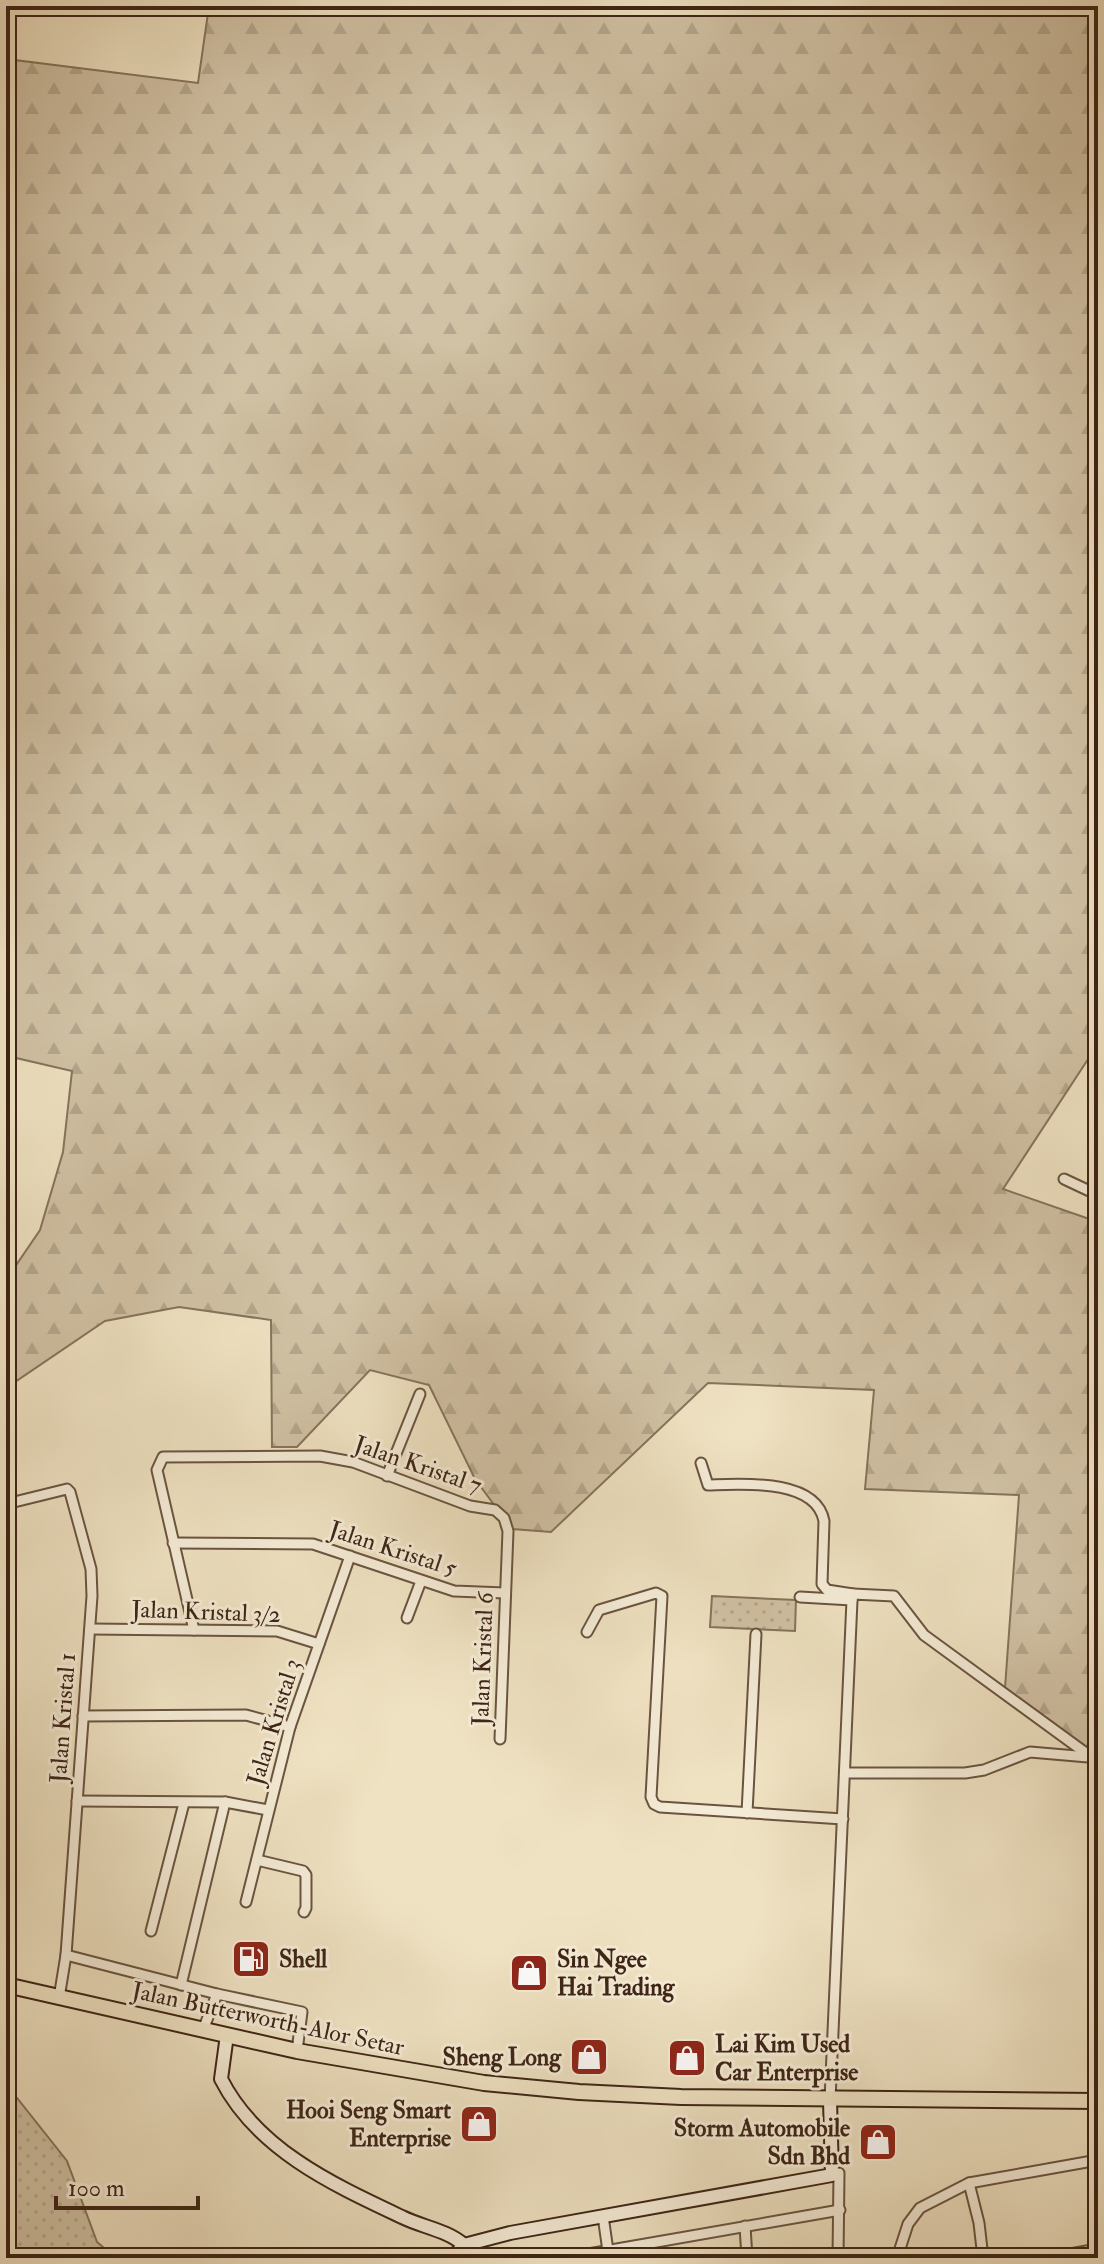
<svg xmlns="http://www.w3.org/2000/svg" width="1104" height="2264" viewBox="0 0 1104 2264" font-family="'IM FELL Double Pica',serif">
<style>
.grass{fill:url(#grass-dots);stroke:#87735d;stroke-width:2}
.forest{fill:url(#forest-firs);stroke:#87735d;stroke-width:2}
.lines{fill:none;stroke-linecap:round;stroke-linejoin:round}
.street-casing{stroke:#6a5440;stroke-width:13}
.secondary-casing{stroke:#3d2415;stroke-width:16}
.primary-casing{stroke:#3d2415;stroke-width:18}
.street{stroke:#f5ecd7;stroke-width:9}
.secondary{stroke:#f5ecd7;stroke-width:12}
.primary{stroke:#efe2c2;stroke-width:14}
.labels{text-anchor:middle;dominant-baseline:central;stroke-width:6;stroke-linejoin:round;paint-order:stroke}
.street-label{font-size:24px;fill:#3d2415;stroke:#f5ecd7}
.poi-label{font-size:24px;font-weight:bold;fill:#3d2415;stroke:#f5ecd7;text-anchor:start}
</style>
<defs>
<pattern id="grass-dots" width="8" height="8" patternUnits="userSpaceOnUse" patternTransform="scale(2)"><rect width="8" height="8" fill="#d1c2a5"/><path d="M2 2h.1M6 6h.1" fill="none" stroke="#b4a78d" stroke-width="1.8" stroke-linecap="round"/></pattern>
<pattern id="forest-firs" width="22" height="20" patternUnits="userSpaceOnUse" patternTransform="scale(2)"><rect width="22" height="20" fill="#d1c2a5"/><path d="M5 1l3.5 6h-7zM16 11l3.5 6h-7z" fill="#b4a78d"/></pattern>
</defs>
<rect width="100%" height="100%" fill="#efe2c2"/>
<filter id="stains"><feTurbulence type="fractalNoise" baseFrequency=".0025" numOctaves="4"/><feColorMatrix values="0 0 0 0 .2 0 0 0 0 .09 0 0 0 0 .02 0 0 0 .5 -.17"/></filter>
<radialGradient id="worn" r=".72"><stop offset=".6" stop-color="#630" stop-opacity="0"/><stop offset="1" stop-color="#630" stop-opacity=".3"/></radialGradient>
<g class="grass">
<path d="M712,1596L796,1600L795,1631L710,1627Z"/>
<path d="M6,2084L67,2161L97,2242L116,2258H6Z"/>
</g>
<path class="forest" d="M209,6H1098V1044L1003,1189L1098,1222V1755L1005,1688L1019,1495L865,1489L874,1390L708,1383L551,1532L512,1529L475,1479L429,1385L370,1370L297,1447H272L271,1320L179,1307L105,1321L6,1388V1280L40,1230L63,1152L72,1071L16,1058L6,1100V59L198,83Z"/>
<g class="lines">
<defs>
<g id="street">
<path d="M1064,1179L1098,1195"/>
<path d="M701,1463L708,1485C742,1484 816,1478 824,1521L822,1584L827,1590L853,1594"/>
<path d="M387,1476L420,1394"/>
<path d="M6,1504L67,1489L70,1492L91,1569L92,1596L66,1955L59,1998"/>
<path d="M173,1543L313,1544L454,1591L505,1593"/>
<path d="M800,1597L852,1600L853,1594L894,1596L924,1635L1098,1762"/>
<path d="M407,1618L421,1581"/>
<path d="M90,1629L277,1631L319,1644"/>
<path d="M194,1630L157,1470L163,1457L320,1456L353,1462L470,1506L495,1510L504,1518L508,1531L500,1739"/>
<path d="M587,1632L599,1610L656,1593L662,1596L651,1797L654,1804L660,1807L843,1819"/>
<path d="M83,1716L246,1715L290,1727"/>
<path d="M845,1773H965L984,1770L1030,1752L1088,1757"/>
<path d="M77,1801L225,1802L268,1810"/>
<path d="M747,1813L756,1634"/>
<path d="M257,1860L303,1871L306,1875V1908L304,1912"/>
<path d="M246,1902L290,1727L350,1556"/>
<path d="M151,1931L184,1803"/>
<path d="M66,1955L217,1994L302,2012L297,2051"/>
<path d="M181,1985L225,1802"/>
<path d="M203,2030L217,1994"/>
<path d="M830,2100L852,1600"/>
<path d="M969,2183L979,2223L983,2258"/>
<path d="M603,2216L609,2258"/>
<path d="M745,2226L747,2258"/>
<path d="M565,2258L840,2210"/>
<path d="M838,2258L839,2173"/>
<path d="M897,2258L908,2224L920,2208L969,2183L1098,2160"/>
<path d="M1047,2258L1098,2249"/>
</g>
<g id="secondary">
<path d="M227,2035L221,2079C257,2150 334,2185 402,2217C422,2227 447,2230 464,2245"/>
<path d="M464,2245L510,2233L832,2175L830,2100"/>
<path d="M452,2258L464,2245"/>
</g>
<path id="primary" d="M6,1985L297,2051L484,2083L579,2092L681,2097L1098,2101"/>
</defs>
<use href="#street" class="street-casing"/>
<use href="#secondary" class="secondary-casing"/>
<use href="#primary" class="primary-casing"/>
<use href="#street" class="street"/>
<use href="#secondary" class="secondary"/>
<use href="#primary" class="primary"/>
</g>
<defs>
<symbol id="fuel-square" viewBox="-11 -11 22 22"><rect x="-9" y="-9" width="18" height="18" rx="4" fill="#8f2418" stroke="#f5ecd7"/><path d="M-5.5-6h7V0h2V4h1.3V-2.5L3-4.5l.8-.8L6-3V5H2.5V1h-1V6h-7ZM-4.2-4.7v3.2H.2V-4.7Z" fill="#fff"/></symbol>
<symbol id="shop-square" viewBox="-11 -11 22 22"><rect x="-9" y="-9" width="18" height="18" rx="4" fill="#8f2418" stroke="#f5ecd7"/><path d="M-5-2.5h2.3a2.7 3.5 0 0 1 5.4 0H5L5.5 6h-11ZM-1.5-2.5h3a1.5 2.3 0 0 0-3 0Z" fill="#fff"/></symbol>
</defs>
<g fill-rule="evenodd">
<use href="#fuel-square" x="229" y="1937" width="44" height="44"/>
<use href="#shop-square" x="507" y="1951" width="44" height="44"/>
<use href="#shop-square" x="567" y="2035" width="44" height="44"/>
<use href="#shop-square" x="665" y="2036" width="44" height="44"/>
<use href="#shop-square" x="457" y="2102" width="44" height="44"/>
<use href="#shop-square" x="856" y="2120" width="44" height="44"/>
</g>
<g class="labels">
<g class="street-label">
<text transform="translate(418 1465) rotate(19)">Jalan Kristal 7</text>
<text transform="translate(393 1549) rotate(18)">Jalan Kristal 5</text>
<text transform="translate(206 1612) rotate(2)">Jalan Kristal 3/2</text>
<text transform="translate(483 1659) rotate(-88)">Jalan Kristal 6</text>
<text transform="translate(63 1718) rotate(-86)">Jalan Kristal 1</text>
<text transform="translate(274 1722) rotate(-73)">Jalan Kristal 3</text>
<text transform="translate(268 2019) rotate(12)">Jalan Butterworth-Alor Setar</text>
</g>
<g class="poi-label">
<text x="279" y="1959">Shell</text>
<text x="557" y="1959">Sin Ngee<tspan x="557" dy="28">Hai Trading</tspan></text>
<text x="715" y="2044">Lai Kim Used<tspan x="715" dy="28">Car Enterprise</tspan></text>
<text x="561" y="2057" text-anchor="end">Sheng Long</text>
<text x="451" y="2110" text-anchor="end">Hooi Seng Smart<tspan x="451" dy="28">Enterprise</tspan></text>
<text x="850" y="2128" text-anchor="end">Storm Automobile<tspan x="850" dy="28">Sdn Bhd</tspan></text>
</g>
</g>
<rect width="1104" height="2264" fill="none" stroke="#efe2c2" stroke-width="32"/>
<rect x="8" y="8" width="1088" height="2248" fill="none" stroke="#3d2415" stroke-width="4"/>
<rect x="16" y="16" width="1072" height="2232" fill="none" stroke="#3d2415" stroke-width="2"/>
<path d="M56 2196v12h142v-12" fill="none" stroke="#3d2415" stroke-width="4"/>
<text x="68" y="2196" font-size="24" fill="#3d2415" stroke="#f5ecd7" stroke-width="6" paint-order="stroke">100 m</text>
<rect width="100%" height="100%" filter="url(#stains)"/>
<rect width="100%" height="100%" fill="url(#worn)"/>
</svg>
